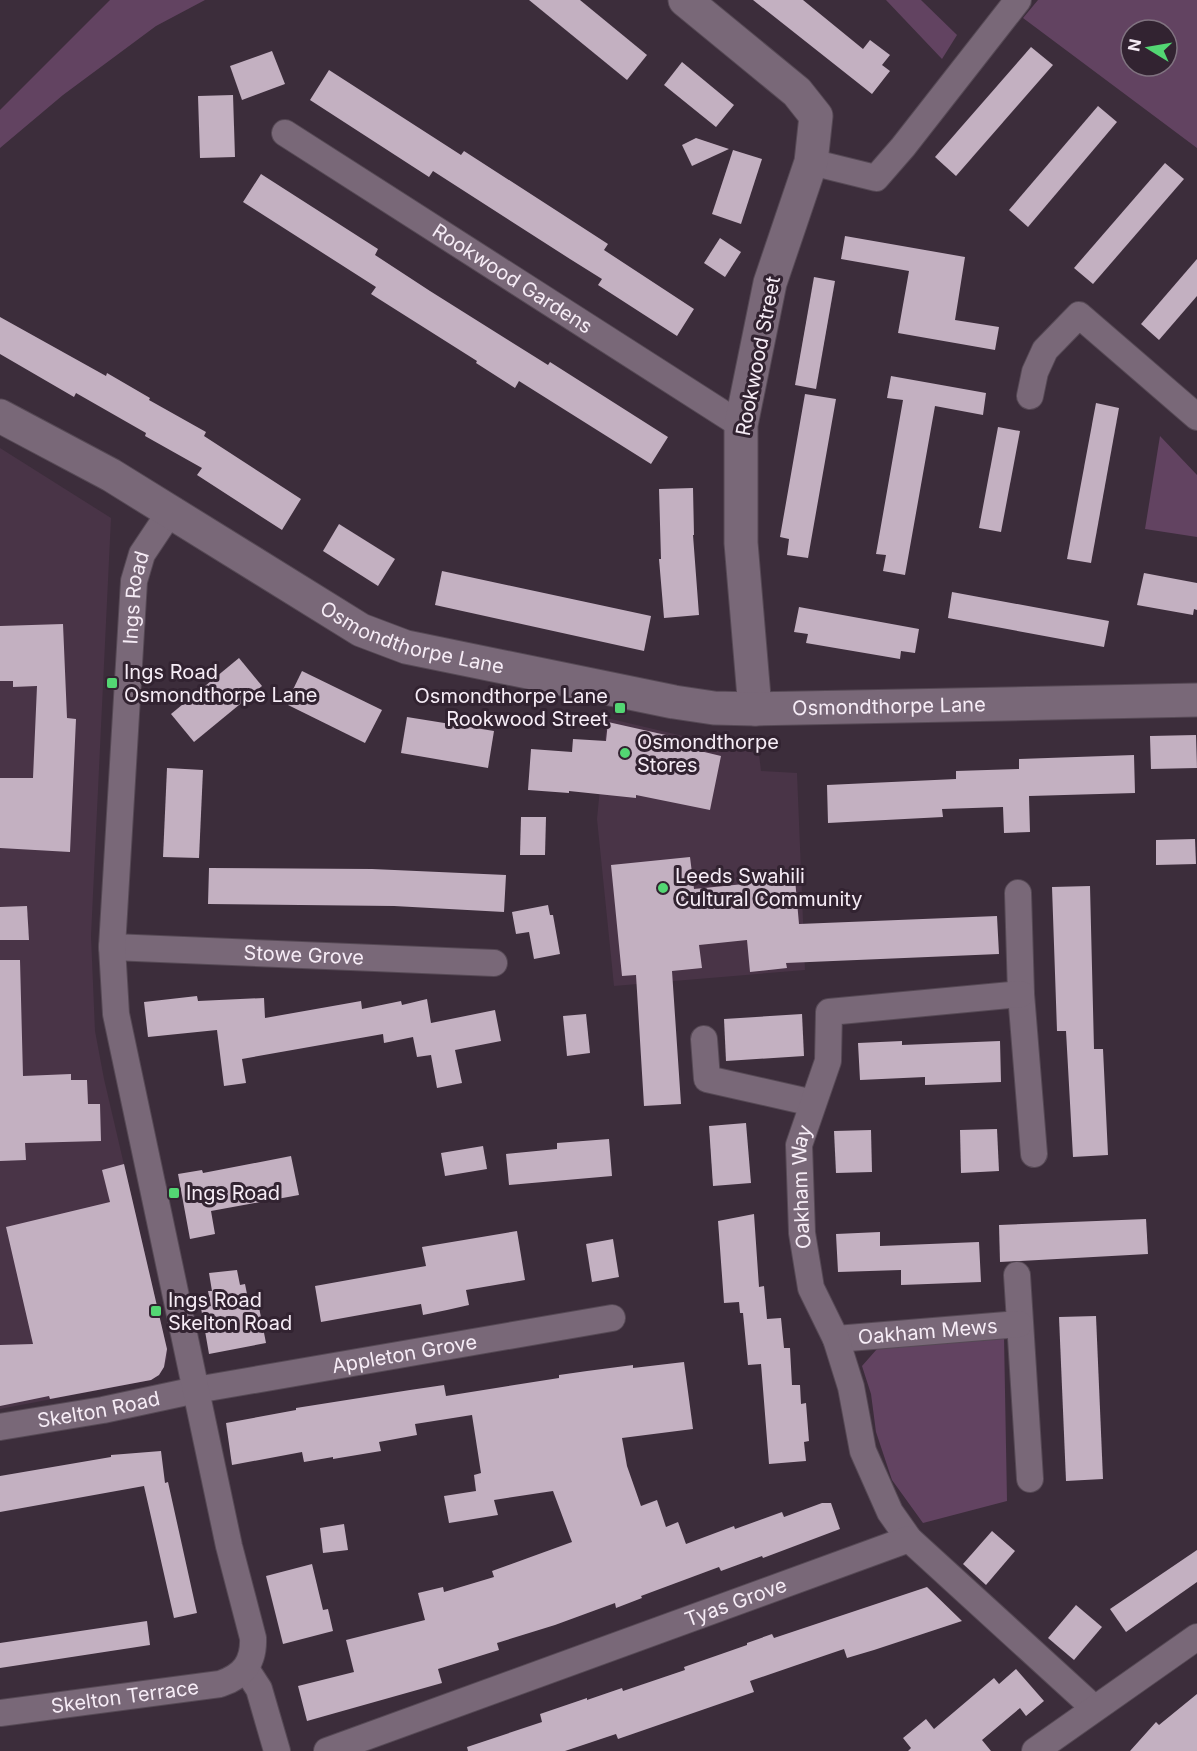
<svg xmlns="http://www.w3.org/2000/svg" width="1197" height="1751" viewBox="0 0 1197 1751" font-family="Inter,sans-serif">
<style>
.built{fill:#493447}
.green{fill:#624361;fill-rule:evenodd}
.building{fill:#c3b0c1}
.lines{fill:none;stroke-linecap:round;stroke-linejoin:round}
.street-casing{stroke:#564955;stroke-width:28}
.secondary-casing{stroke:#564955;stroke-width:35}
.street{stroke:#796878;stroke-width:26}
.secondary{stroke:#796878;stroke-width:33}
.poi-dot{fill:#53d673;stroke:#322331;stroke-width:2}
.labels{text-anchor:middle;dominant-baseline:central;stroke-width:6;stroke-linejoin:round;paint-order:stroke}
.street-label{font-size:20px;fill:#f6ecf6;stroke:#322331}
.poi-label{font-size:20px;fill:#f6ecf6;stroke:#322331;text-anchor:start}
</style>
<rect width="100%" height="100%" fill="#3c2d3b"/>
<g class="built">
<path d="M0,448L111,518L91,936L95,1031L104,1079L167,1349V1358L164,1367L159,1375L151,1380L0,1409Z"/>
<path d="M607,718L759,754L761,771L797,773L805,970L614,986L597,819Z"/>
</g>
<g class="green">
<path d="M110,0H205L156,26L63,95L0,148V110Z"/>
<path d="M886,0H921L957,35L942,59Z"/>
<path d="M1038,0H1197V148L1023,18ZM1131,30H1167V66H1131Z"/>
<path d="M1160,436L1197,475V537L1145,529Z"/>
<path d="M1004,1336L1007,1501L923,1523L892,1480L876,1432L871,1394L862,1366L877,1349Z"/>
</g>
<g class="building">
<path d="M529,0H580L647,55L627,80Z"/>
<path d="M753,0H803L863,49L870,40L890,55L882,65L890,71L872,94Z"/>
<path d="M1031,47L1053,65L956,176L935,157Z"/>
<path d="M272,51L285,84L242,100L230,66Z"/>
<path d="M682,62L734,105L716,127L664,85Z"/>
<path d="M329,70L461,155L464,151L554,209L608,244L604,250L694,309L677,336L598,285L602,279L570,259L433,171L429,177L310,100Z"/>
<path d="M233,95L235,157L200,158L198,96Z"/>
<path d="M1098,106L1117,122L1028,227L1009,210Z"/>
<path d="M696,138L729,149L692,166L682,145Z"/>
<path d="M733,150L762,159L741,224L712,214Z"/>
<path d="M1165,163L1184,179L1093,284L1074,268Z"/>
<path d="M261,174L378,249L375,255L430,291L548,365L550,362L668,437L651,464L519,381L515,388L476,363L477,361L371,294L376,287L243,202Z"/>
<path d="M845,236L965,257L955,320L999,327L995,350L898,333L909,271L841,259Z"/>
<path d="M720,238L741,252L725,277L704,263Z"/>
<path d="M1197,259V296L1159,340L1141,324Z"/>
<path d="M814,277L835,281L816,389L795,385Z"/>
<path d="M0,317L106,376L107,373L150,398L149,400L206,432L204,436L301,499L282,530L197,475L202,468L145,436L146,433L76,393L74,397L0,354Z"/>
<path d="M891,376L986,393L983,415L935,406L905,575L883,571L886,555L876,554L903,400L887,398Z"/>
<path d="M805,394L836,399L808,558L787,555L789,539L780,537Z"/>
<path d="M1096,403L1119,408L1091,563L1067,559Z"/>
<path d="M998,427L1020,431L1001,532L979,528Z"/>
<path d="M693,488L694,535H693L699,615L664,618L659,559H661L659,489Z"/>
<path d="M339,524L395,559L378,586L323,551Z"/>
<path d="M442,571L651,616L644,651L435,605Z"/>
<path d="M1144,573L1197,583V610L1194,609L1193,615L1137,605Z"/>
<path d="M952,592L1109,621L1104,647L948,618Z"/>
<path d="M799,607L919,629L915,653L901,651L900,659L806,643L808,634L794,632Z"/>
<path d="M63,624L67,718L76,719L70,852L0,848V778H33L37,686L13,687V681H0V626Z"/>
<path d="M239,658L262,686L194,742L171,714Z"/>
<path d="M302,671L382,710L365,743L286,704Z"/>
<path d="M407,717L494,731L488,768L401,753Z"/>
<path d="M608,722L697,742L696,750L721,756L710,810L636,795V798L569,791V793L528,790L531,749L572,752L573,739L606,741Z"/>
<path d="M1196,735L1197,768L1151,769L1150,736Z"/>
<path d="M1134,755L1135,793L1029,796L1030,832L1004,833L1003,807L942,809L943,817L828,823L827,785L956,779V771L1019,769V759Z"/>
<path d="M167,768L203,770L199,858L163,857Z"/>
<path d="M521,817H546L545,855H520Z"/>
<path d="M1195,839L1196,864L1156,865V840Z"/>
<path d="M690,857L694,889L795,879L799,924L997,916L999,954L786,963L787,968L750,972L747,940L699,945L702,968L672,971L681,1104L644,1106L636,975L622,976L611,865Z"/>
<path d="M209,868L372,869L506,875L504,912L394,906L208,904Z"/>
<path d="M1090,886L1094,1049H1103L1108,1155L1073,1157L1066,1031H1057L1052,887Z"/>
<path d="M548,905L550,915H553L560,954L534,959L529,932L516,934L512,912Z"/>
<path d="M27,906L29,940H0V907Z"/>
<path d="M0,960H20L23,1076L71,1074V1080H87L88,1104H100L101,1141L25,1143L26,1160L0,1161Z"/>
<path d="M197,996L198,1001L264,998L265,1018L361,1001L362,1009L401,1001L402,1005L427,999L431,1023L495,1010L501,1041L455,1050L462,1083L437,1088L431,1055L417,1057L413,1037L384,1043L383,1034L242,1059L246,1083L224,1086L217,1030L148,1037L144,1002Z"/>
<path d="M586,1014L590,1053L567,1056L563,1016Z"/>
<path d="M802,1014L804,1056L726,1061L724,1019Z"/>
<path d="M902,1041V1045L1000,1041L1001,1082L925,1085V1077L860,1080L858,1043Z"/>
<path d="M746,1123L751,1183L713,1186L709,1126Z"/>
<path d="M997,1129L999,1171L961,1173L960,1130Z"/>
<path d="M871,1130L872,1172L836,1173L834,1131Z"/>
<path d="M609,1139L612,1176L509,1185L506,1154L557,1149V1143Z"/>
<path d="M483,1146L487,1169L445,1176L441,1153Z"/>
<path d="M291,1156L299,1195L211,1211L215,1234L190,1239L178,1174L202,1170L203,1173Z"/>
<path d="M124,1164L167,1349L164,1367L159,1375L151,1380L50,1399L49,1396L0,1406V1345L33,1344L6,1227L110,1202L102,1170Z"/>
<path d="M754,1214L759,1287L764,1286L767,1319L781,1318L784,1348H790L792,1385H800L801,1404L806,1403L809,1441L804,1442L806,1461L769,1464L761,1364L748,1365L743,1313H740L739,1302L724,1303L718,1221Z"/>
<path d="M1146,1219L1148,1254L1000,1262L999,1225Z"/>
<path d="M517,1231L525,1280L466,1290L469,1305L447,1310L423,1315L421,1304L321,1322L315,1286L426,1266L422,1247Z"/>
<path d="M880,1232V1246L979,1242L981,1282L901,1285V1270L838,1272L836,1234Z"/>
<path d="M613,1239L619,1277L592,1282L586,1244Z"/>
<path d="M237,1270L240,1285L245,1284L248,1299L257,1297L266,1343L209,1354L201,1308L211,1306L208,1291H212L209,1273Z"/>
<path d="M1096,1316L1103,1479L1066,1481L1059,1317Z"/>
<path d="M684,1362L693,1429L622,1438L627,1466L641,1506L657,1500L666,1527L678,1522L686,1544L734,1526L735,1529L782,1512L784,1517L822,1503H831L840,1529L763,1558L762,1556L721,1571L719,1567L641,1596L642,1598L616,1608L615,1603L555,1625L497,1643L499,1650L438,1669L442,1683L307,1721L298,1686L354,1672L346,1640L425,1620L418,1593L443,1587L444,1592L494,1577L492,1571L572,1542L553,1491L494,1500L498,1515L449,1523L444,1496L476,1491L474,1475L481,1473L472,1415L415,1424L417,1435L379,1442L381,1451L333,1459V1457L304,1462L302,1452L232,1465L226,1423L296,1410V1408L410,1390L444,1385L446,1396L559,1378V1375L587,1371L633,1365V1368Z"/>
<path d="M161,1451L165,1483L168,1482L197,1613L174,1618L144,1486L0,1512V1476L111,1457V1455Z"/>
<path d="M344,1524L348,1550L323,1553L320,1528Z"/>
<path d="M992,1531L1015,1551L986,1585L963,1564Z"/>
<path d="M1197,1550V1582L1126,1632L1110,1609Z"/>
<path d="M312,1564L323,1610L328,1609L333,1631L283,1644L266,1576Z"/>
<path d="M927,1587L962,1621L874,1650L847,1658L844,1649L794,1666L750,1681L754,1692L618,1739L616,1734L565,1751H468L467,1747L542,1722L540,1714L587,1698V1700L622,1688L623,1691L685,1670L684,1667L747,1645V1643L772,1634L774,1638Z"/>
<path d="M1076,1605L1102,1627L1074,1660L1048,1638Z"/>
<path d="M147,1621L150,1645L0,1668V1643Z"/>
<path d="M1016,1669L1044,1701L1026,1716L1020,1708L982,1740L991,1751H908L911,1748L903,1738L926,1719L934,1729L994,1678L999,1684Z"/>
<path d="M1197,1694V1751H1130L1156,1722L1159,1725Z"/>
</g>
<g class="lines">
<defs>
<g id="street">
<path id="s1" d="M285,133L741,425"/>
<path d="M811,162L876,178L903,147L1018,0"/>
<path d="M1030,396L1035,372L1045,350L1079,315L1197,417"/>
<path d="M1018,893L1021,994L1034,1154"/>
<path id="s2" d="M112,947L494,963"/>
<path d="M704,1039L707,1079L813,1103"/>
<path d="M1017,1275L1030,1479"/>
<path id="s3" d="M836,1339L1019,1324"/>
<path id="s4" d="M0,1427L103,1410L196,1390L612,1318"/>
<path id="s5" d="M909,1539L890,1512L863,1451L851,1387L836,1339L811,1288L802,1233L799,1145L828,1061L829,1012L1021,994"/>
<path d="M246,1669L259,1689L277,1751"/>
<path id="s6" d="M0,1713L220,1684C244,1676 254,1662 253,1638L229,1546L116,1014L112,947L134,581L142,554L170,512"/>
<path id="s7" d="M327,1751L909,1539L1094,1708"/>
<path d="M1035,1751L1197,1637"/>
</g>
<g id="secondary">
<path d="M685,0L797,92L816,116L811,162L770,283L741,425V543L755,709"/>
<path id="s8" d="M0,416L111,475L361,630L406,647L674,702L714,708L755,709L1197,700"/>
</g>
</defs>
<use href="#street" class="street-casing"/>
<use href="#secondary" class="secondary-casing"/>
<use href="#street" class="street"/>
<use href="#secondary" class="secondary"/>
</g>
<g class="poi-dot">
<rect x="106" y="677" width="12" height="12" rx="3"/>
<rect x="614" y="702" width="12" height="12" rx="3"/>
<circle cx="625" cy="753" r="6"/>
<circle cx="663" cy="888" r="6"/>
<rect x="168" y="1187" width="12" height="12" rx="3"/>
<rect x="150" y="1305" width="12" height="12" rx="3"/>
</g>
<g class="labels">
<g class="street-label">
<text stroke="none"><textPath href="#s1" startOffset="270">Rookwood Gardens</textPath></text>
<text transform="translate(758 356) rotate(-79)">Rookwood Street</text>
<text stroke="none"><textPath href="#s6" startOffset="1340">Ings Road</textPath></text>
<text stroke="none"><textPath href="#s8" startOffset="471">Osmondthorpe Lane</textPath></text>
<text stroke="none"><textPath href="#s8" startOffset="957">Osmondthorpe Lane</textPath></text>
<text stroke="none"><textPath href="#s2" startOffset="192">Stowe Grove</textPath></text>
<text stroke="none"><textPath href="#s5" startOffset="374">Oakham Way</textPath></text>
<text stroke="none"><textPath href="#s3" startOffset="92">Oakham Mews</textPath></text>
<text stroke="none"><textPath href="#s4" startOffset="411">Appleton Grove</textPath></text>
<text stroke="none"><textPath href="#s4" startOffset="100">Skelton Road</textPath></text>
<text stroke="none"><textPath href="#s7" startOffset="435">Tyas Grove</textPath></text>
<text stroke="none"><textPath href="#s6" startOffset="126">Skelton Terrace</textPath></text>
</g>
<g class="poi-label">
<text x="124" y="672">Ings Road<tspan x="124" dy="23">Osmondthorpe Lane</tspan></text>
<text x="608" y="696" text-anchor="end">Osmondthorpe Lane<tspan x="608" dy="23">Rookwood Street</tspan></text>
<text x="637" y="742">Osmondthorpe<tspan x="637" dy="23">Stores</tspan></text>
<text x="675" y="876">Leeds Swahili<tspan x="675" dy="23">Cultural Community</tspan></text>
<text x="186" y="1193">Ings Road</text>
<text x="168" y="1300">Ings Road<tspan x="168" dy="23">Skelton Road</tspan></text>
</g>
</g>
<g transform="translate(1149 48) rotate(281)"><circle r="28" fill="#322331" stroke="#807380" stroke-width="1.5"/>
<path d="M0-4.5L10 22L0 15L-10 22Z" fill="#53d673"/>
<text y="-9" font-size="16" font-weight="bold" text-anchor="middle" fill="#f6ecf6">N</text>
</g>
</svg>
